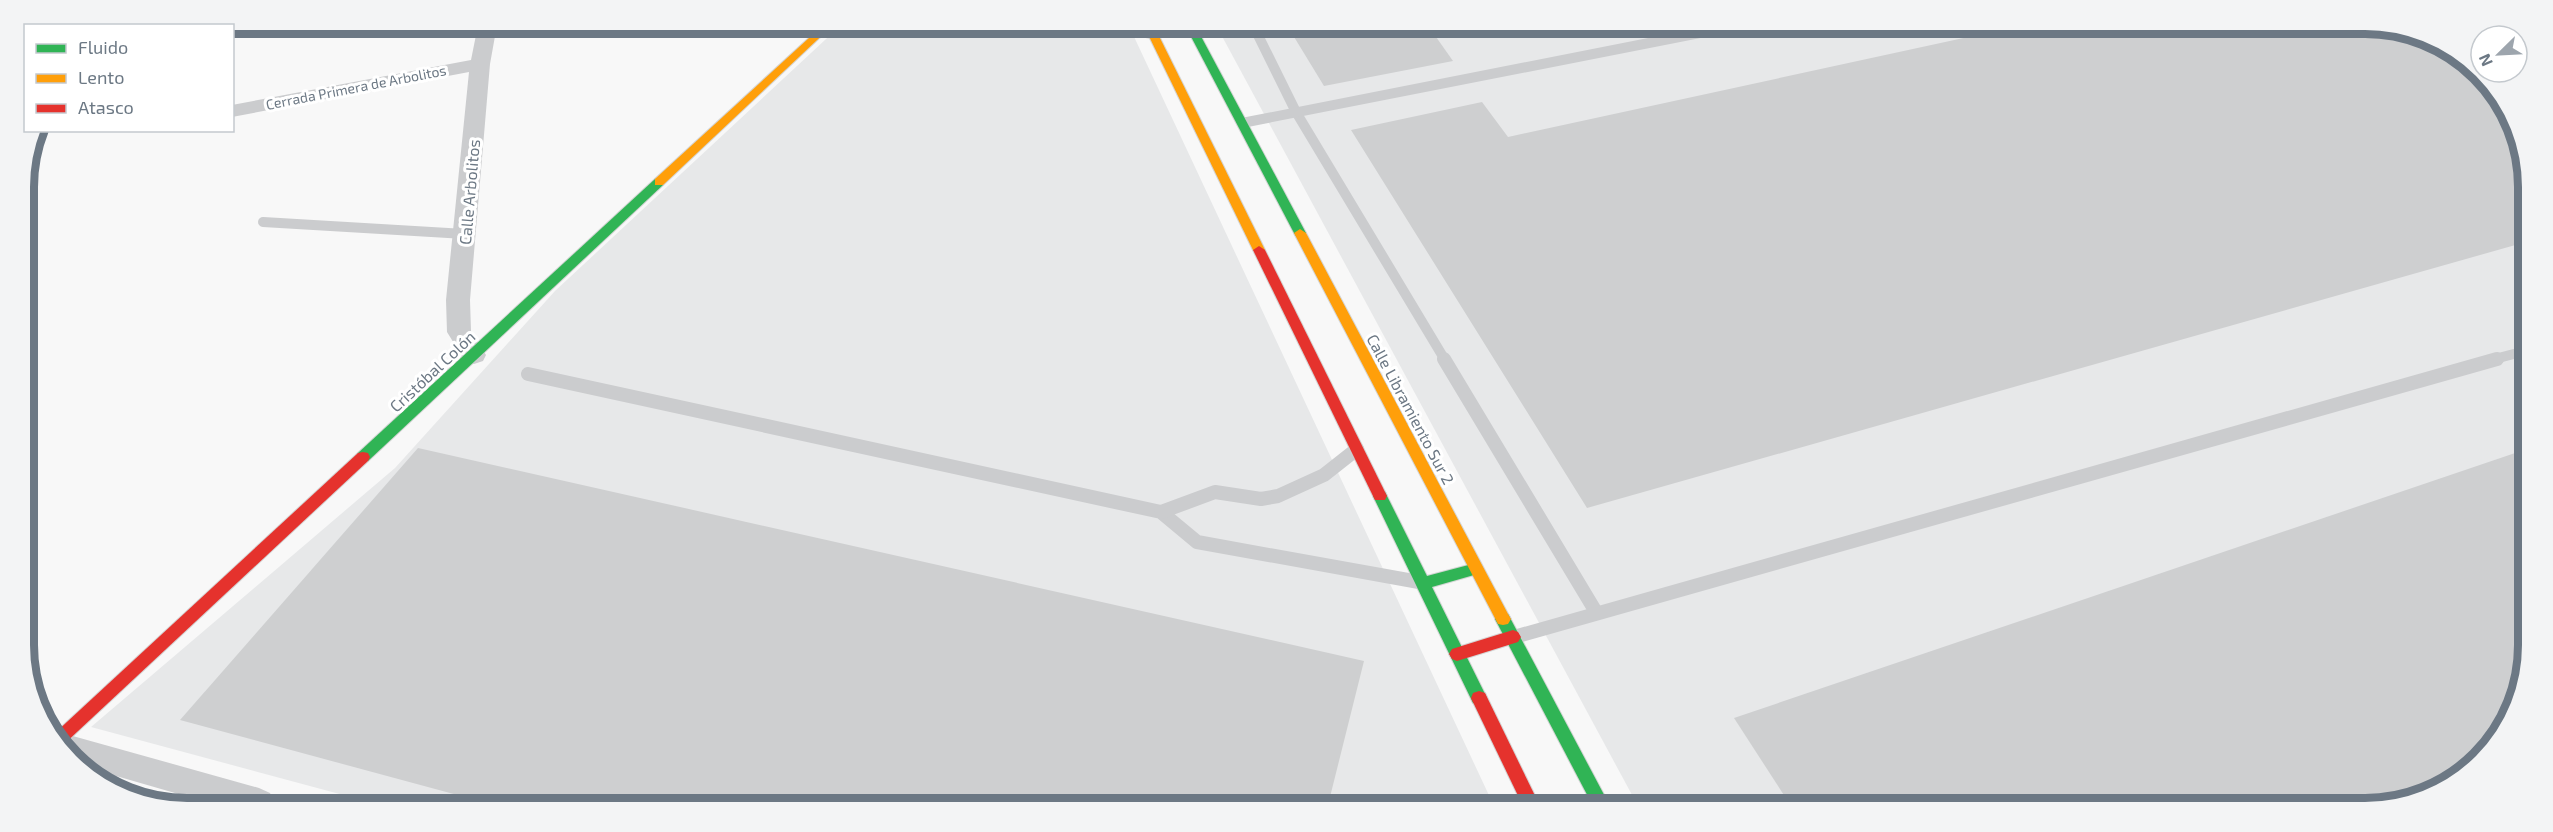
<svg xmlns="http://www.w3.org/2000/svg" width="2553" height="832" viewBox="0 0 2553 832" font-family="'Exo 2',sans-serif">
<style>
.built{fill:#e7e8e9}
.building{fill:#cecfd0}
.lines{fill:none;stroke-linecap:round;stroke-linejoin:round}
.fast-casing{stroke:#d4d5d5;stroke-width:2}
.slow-casing{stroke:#d4d5d5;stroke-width:2}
.jam-casing{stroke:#d4d5d5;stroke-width:2}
.lane-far1{stroke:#cbccce;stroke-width:10}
.lane{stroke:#cbccce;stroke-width:14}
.street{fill:#cbccce;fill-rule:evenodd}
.fast{fill:#30b455;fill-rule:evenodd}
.slow{fill:#ff9f0a;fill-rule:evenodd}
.jam{fill:#e5322d;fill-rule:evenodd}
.labels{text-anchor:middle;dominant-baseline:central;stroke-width:6;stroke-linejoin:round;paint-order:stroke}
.far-street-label{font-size:14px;fill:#6c7884;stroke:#fff}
.street-label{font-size:16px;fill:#6c7884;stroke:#fff}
.rim{fill:none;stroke:#6c7884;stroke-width:8}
</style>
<rect width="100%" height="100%" fill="#f8f8f8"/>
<g class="built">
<path d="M840,26H1129L1494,806L373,803L91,727L395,468L555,291Z"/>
<path d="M1217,27L2408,30L2488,79L2526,156L2523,687L2502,735L2465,774L2376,808L1638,806Z"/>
</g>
<g class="building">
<path d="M1288,27H1429L1453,61L1324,86Z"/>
<path d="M2005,29L2408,30L2488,79L2526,156V242L1587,508L1351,130L1482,102L1508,137Z"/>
<path d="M418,448L1364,661L1328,805L487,803L180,720Z"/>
<path d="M2524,450L2523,687L2502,735L2465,774L2376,808L1791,806L1734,718Z"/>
</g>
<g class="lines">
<defs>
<g id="fast">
<path d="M1186,27H1196L1306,233L1304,236H1296L1294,233Z"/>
<path d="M659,178L663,179V185L368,461H358L356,457L358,453L655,179Z"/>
<path d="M1380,490L1385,492L1427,576L1476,563L1481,565L1483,569L1481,573L1432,587L1487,698L1485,703L1479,705L1473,703L1373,496L1375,492Z"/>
<path d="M1503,613L1508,614L1610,806H1593L1495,619L1498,614Z"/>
</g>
<g id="slow">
<path d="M822,26H832L663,185H655V179Z"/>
<path d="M1144,26H1154L1265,250L1263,253L1259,254L1253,250Z"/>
<path d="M1300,229L1306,233L1508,614L1511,619L1508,624L1503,625L1498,624L1294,233Z"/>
</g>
<g id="jam">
<path d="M1259,246L1265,250L1387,496L1385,500H1375L1373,496L1253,250Z"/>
<path d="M363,452L368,453L370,457L368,461L62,746L55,733L358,453Z"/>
<path d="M1513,630L1518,632L1521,637L1518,642L1457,661L1452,659L1449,654L1452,649Z"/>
<path d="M1479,691L1485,693L1540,806H1523L1471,698L1473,693Z"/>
</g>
</defs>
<use href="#fast" class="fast-casing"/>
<use href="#slow" class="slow-casing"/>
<use href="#jam" class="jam-casing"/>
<g class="lane-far1">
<path d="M1098,26L1153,34"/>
<path d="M1254,27L1296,112L1445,360"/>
<path d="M1242,123L1725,28"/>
<path d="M263,222L465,234"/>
<path d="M2491,360L2525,351"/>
</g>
<g class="lane">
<path d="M1444,359L1596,612"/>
<path d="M528,374L1161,512L1197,542L1419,582"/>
<path d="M1161,512L1215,492L1261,499L1278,496L1324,475L1357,449"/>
<path d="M1514,637L2497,359"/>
</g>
<g class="street">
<path d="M478,25H497L490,64L470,300L471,331L486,355L483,361L474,364L465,361L447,332L446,300L469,72L232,117V105L471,60Z"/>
<path d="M62,733L259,788L270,793L275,803L206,802L92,769L65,753L56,735Z"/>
</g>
<use href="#fast" class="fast"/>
<use href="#slow" class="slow"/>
<use href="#jam" class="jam"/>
</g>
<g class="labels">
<g class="far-street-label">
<text transform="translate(356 87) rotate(-11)">Cerrada Primera de Arbolitos</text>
</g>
<g class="street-label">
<text transform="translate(469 192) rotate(-85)">Calle Arbolitos</text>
<text transform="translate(432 371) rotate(-43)">Cristóbal Colón</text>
<text transform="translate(1411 409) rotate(62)">Calle Libramiento Sur 2</text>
</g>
</g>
<path d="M0 0H2553V832H0ZM187 34H2365A153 153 0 0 1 2518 187V645A153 153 0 0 1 2365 798H187A153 153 0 0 1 34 645V187A153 153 0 0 1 187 34Z" fill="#f3f4f5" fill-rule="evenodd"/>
<path class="rim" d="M187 34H2365A153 153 0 0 1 2518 187V645A153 153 0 0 1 2365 798H187A153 153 0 0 1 34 645V187A153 153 0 0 1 187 34Z"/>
<rect x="24" y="24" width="210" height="108" fill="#ffffff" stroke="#c4c9ce" stroke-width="1.5"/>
<rect x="36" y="44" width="30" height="9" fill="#30b455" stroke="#c4c9ce" stroke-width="1.5"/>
<text x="78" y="54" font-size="18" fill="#6c7884">Fluido</text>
<rect x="36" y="74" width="30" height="9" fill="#ff9f0a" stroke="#c4c9ce" stroke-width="1.5"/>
<text x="78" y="84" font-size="18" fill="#6c7884">Lento</text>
<rect x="36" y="104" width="30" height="9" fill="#e5322d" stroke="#c4c9ce" stroke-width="1.5"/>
<text x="78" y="114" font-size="18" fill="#6c7884">Atasco</text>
<g transform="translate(2499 54) rotate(246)"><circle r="28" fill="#ffffff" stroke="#c4c9ce" stroke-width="1.5"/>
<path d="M0-4.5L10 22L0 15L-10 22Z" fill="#9da5ad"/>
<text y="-9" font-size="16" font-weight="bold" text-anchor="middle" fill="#6c7884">N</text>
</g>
</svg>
